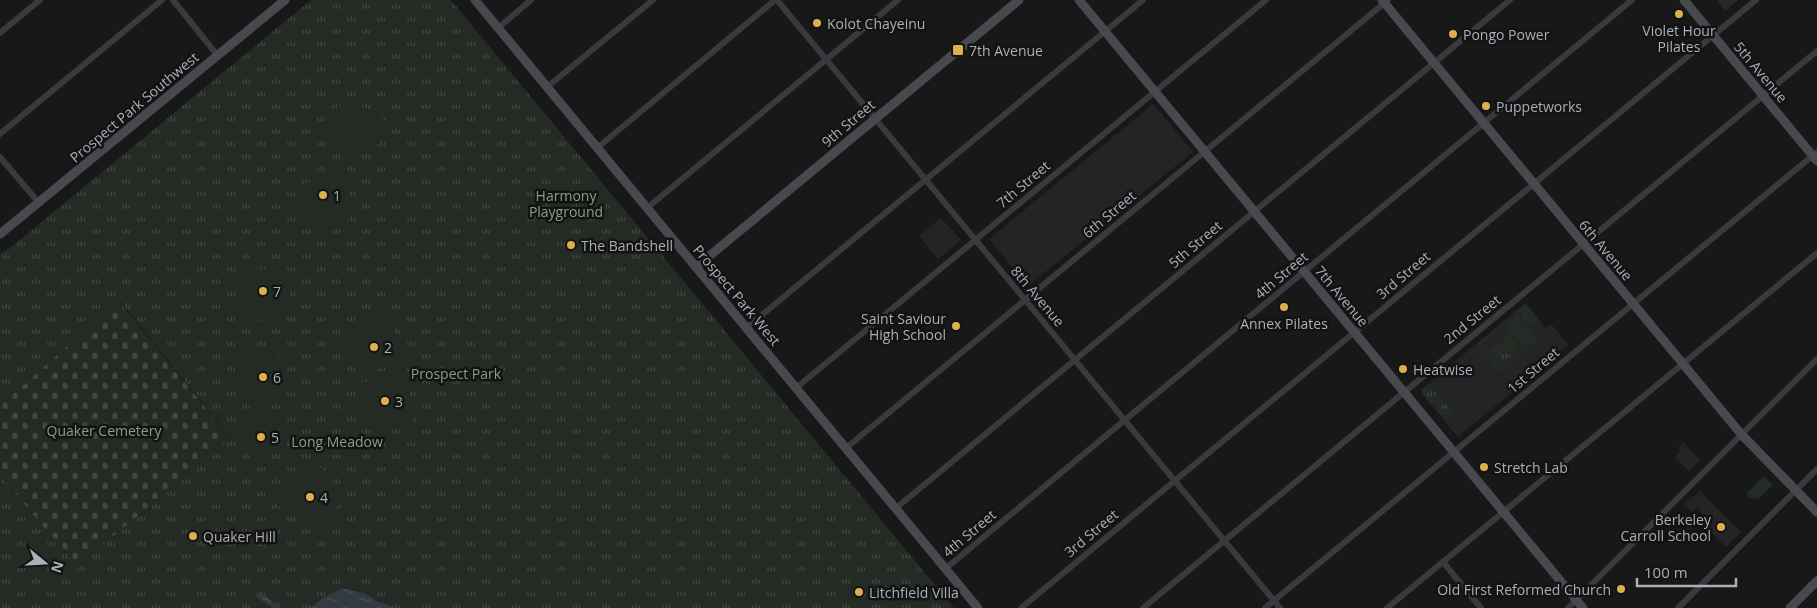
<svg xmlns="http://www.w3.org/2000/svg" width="1817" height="608" viewBox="0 0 1817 608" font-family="'Open Sans',sans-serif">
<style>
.built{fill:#242426}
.cemetery{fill:url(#cemetery-stones)}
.park{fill:url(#park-tufts)}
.garden{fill:#242b25;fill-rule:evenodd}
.water{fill:url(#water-ripples)}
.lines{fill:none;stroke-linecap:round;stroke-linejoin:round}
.street{stroke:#393a3e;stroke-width:6}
.secondary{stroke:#47494e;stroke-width:9}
.poi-dot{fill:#ddb04d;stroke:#131314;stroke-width:2}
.labels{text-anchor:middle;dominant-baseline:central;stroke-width:5;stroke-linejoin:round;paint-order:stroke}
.poi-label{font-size:14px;fill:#acafb8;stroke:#131314;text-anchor:start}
.street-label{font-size:14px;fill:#acafb8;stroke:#131314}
.park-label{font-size:14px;fill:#85a087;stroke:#131314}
</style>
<defs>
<pattern id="cemetery-stones" width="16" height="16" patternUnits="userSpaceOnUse" patternTransform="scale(1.25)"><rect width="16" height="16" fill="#242b25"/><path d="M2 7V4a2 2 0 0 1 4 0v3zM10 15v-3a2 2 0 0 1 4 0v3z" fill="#414743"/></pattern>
<pattern id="park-tufts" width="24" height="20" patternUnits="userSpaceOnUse" patternTransform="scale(1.25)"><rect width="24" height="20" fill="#242b25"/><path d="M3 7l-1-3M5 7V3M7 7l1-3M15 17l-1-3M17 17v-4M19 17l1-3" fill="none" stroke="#414743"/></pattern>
<pattern id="water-ripples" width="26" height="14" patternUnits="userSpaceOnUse" patternTransform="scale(1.25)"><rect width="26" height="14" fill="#333a41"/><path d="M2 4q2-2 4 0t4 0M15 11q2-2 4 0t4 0" fill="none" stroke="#4e545a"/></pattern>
</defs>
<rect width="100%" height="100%" fill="#181819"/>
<g class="built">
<path d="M1153,104L1193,152L1028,286L989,239Z"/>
<path d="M941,218L961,240L938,259L919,236Z"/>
<path d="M1525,303L1546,328L1551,324L1569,345L1458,437L1420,391Z"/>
<path d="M1683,442L1700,460L1689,471L1675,457L1680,451L1678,448Z"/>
<path d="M1700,491L1741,532L1726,547L1702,523L1704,520L1701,516L1702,515L1700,512L1701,510L1697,506L1692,512L1684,504Z"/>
</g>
<path class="cemetery" d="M118,300L231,439L145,510L144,515L140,514L77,566L0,476V406Z"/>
<g class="park">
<path d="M311,0H451L954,608H0V476L77,566L140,514L144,515L145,510L231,438L119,300L0,406V254L16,243Z"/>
<path d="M1717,0H1738L1725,11Z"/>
<path d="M1526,304L1538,319L1530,326L1518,311Z"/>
<path d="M1509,335L1520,348L1499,366L1488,353Z"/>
<path d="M1427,386L1429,389L1432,387L1453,413L1445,420L1421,392Z"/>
</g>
<g class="garden">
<path d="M339,106C357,105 389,107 383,133C381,140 378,146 372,149C355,157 314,146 325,119C328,113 333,109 339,106Z"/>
<path d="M338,170L356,211C331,243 294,229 296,188Z"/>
<path d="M252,268C286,269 299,294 281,322L235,318L240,273Z"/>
<path d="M1516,313H1518L1537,336L1538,339L1501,370L1498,371L1478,347L1477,344ZM1516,315L1528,329L1516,316L1505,326L1523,348L1535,339L1499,368L1480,345Z"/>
<path d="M375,314L388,315L405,358L363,374C337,352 343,325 375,314Z"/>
<path d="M258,347C286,353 294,369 285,396L239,402L234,357L245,349Z"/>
<path d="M408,376L413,421C380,444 349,420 363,382Z"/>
<path d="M273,414C290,438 272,461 244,451L241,418Z"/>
<path d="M304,462C308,463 313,463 316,465C330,471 340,490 337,505C335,516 327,525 321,533L278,506Z"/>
<path d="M1764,476L1773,485L1758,499L1749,497L1747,493Z"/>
</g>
<g class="water">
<path d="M342,588L366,594L378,602L397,608H310L323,598Z"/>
<path d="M257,593L266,596L273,603L279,602L280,607L273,608L257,597L256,595Z"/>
</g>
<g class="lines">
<g class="street">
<path d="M173,0L218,56"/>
<path d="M777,0L1280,608"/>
<path d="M498,28L531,0"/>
<path d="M0,33L40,0"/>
<path d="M547,87L653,0"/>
<path d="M0,134L162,0"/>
<path d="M597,148L775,0"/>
<path d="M0,157L39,203"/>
<path d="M647,208L898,0"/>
<path d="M746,328L1143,0"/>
<path d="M796,388L1266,0"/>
<path d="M846,448L1388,0"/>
<path d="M896,508L1510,0"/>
<path d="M1443,562L1481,608"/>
<path d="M945,569L1632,0"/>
<path d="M1021,608L1756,0"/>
<path d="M1143,608L1817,51"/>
<path d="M1265,608L1817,152"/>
<path d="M1387,608L1817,253"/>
<path d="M1568,608L1817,359"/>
<path d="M1678,608L1817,469"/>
</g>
<g class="secondary">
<path d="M475,0L978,608"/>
<path d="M1079,0L1583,608"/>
<path d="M1382,0L1741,434L1817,512"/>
<path d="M1684,0L1817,161"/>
<path d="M0,234L285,0"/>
<path d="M696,267L1019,0"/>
<path d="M1790,608L1817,581"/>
</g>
</g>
<g class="poi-dot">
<circle cx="1679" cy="14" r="5"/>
<circle cx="817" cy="23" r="5"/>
<circle cx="1453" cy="34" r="5"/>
<rect x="952" y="44" width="12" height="12" rx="2.5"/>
<circle cx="1486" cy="106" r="5"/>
<circle cx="323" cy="195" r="5"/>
<circle cx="571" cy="245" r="5"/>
<circle cx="263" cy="291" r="5"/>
<circle cx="1284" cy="307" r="5"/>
<circle cx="956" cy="326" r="5"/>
<circle cx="374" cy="347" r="5"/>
<circle cx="1403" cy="369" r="5"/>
<circle cx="263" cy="377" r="5"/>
<circle cx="385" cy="401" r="5"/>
<circle cx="261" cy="437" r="5"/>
<circle cx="1484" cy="467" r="5"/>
<circle cx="310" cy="497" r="5"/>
<circle cx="1721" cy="527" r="5"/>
<circle cx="193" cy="536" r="5"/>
<circle cx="1621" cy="589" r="5"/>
<circle cx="859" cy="592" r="5"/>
</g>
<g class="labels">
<g class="poi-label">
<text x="827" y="23">Kolot Chayeinu</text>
<text x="1679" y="30" text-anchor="middle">Violet Hour<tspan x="1679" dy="16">Pilates</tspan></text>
<text x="1463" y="34">Pongo Power</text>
<text x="969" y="50">7th Avenue</text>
<text x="1496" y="106">Puppetworks</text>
<text x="333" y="195">1</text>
<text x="581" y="245">The Bandshell</text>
<text x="273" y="291">7</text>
<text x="946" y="318" text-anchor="end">Saint Saviour<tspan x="946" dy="16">High School</tspan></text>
<text x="1284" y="323" text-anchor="middle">Annex Pilates</text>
<text x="384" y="347">2</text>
<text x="1413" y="369">Heatwise</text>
<text x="273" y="377">6</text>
<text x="395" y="401">3</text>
<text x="271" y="437">5</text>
<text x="1494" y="467">Stretch Lab</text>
<text x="320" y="497">4</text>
<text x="1711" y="519" text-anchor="end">Berkeley<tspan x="1711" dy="16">Carroll School</tspan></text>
<text x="203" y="536">Quaker Hill</text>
<text x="1611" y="589" text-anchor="end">Old First Reformed Church</text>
<text x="869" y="592">Litchfield Villa</text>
</g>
<g class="street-label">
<text transform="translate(1761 72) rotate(50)">5th Avenue</text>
<text transform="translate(134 107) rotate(-40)">Prospect Park Southwest</text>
<text transform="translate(848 123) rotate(-40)">9th Street</text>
<text transform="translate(1023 184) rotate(-40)">7th Street</text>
<text transform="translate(1109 214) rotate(-40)">6th Street</text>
<text transform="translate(1195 244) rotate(-40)">5th Street</text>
<text transform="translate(1606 250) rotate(50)">6th Avenue</text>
<text transform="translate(1281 275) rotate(-40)">4th Street</text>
<text transform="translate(1403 275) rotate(-40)">3rd Street</text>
<text transform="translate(737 295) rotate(50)">Prospect Park West</text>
<text transform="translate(1038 296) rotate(50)">8th Avenue</text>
<text transform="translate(1342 296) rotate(50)">7th Avenue</text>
<text transform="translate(1472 319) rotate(-39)">2nd Street</text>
<text transform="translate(1533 370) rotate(-40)">1st Street</text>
<text transform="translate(969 533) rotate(-40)">4th Street</text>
<text transform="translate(1091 533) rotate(-40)">3rd Street</text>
</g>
<g class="park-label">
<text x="566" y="195">Harmony<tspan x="566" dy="16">Playground</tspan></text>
<text x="456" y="373">Prospect Park</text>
<text x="104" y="430">Quaker Cemetery</text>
<text x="337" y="441">Long Meadow</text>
</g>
</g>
<g transform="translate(45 563) rotate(108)" stroke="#131314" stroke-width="4" paint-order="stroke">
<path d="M0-4L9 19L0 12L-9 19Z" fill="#acafb8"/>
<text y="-8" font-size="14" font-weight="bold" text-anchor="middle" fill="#acafb8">N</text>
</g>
<path d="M1637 578v8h99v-8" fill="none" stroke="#acafb8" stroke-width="2.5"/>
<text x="1644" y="578" font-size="15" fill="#acafb8" stroke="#131314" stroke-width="4" paint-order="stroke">100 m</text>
</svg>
